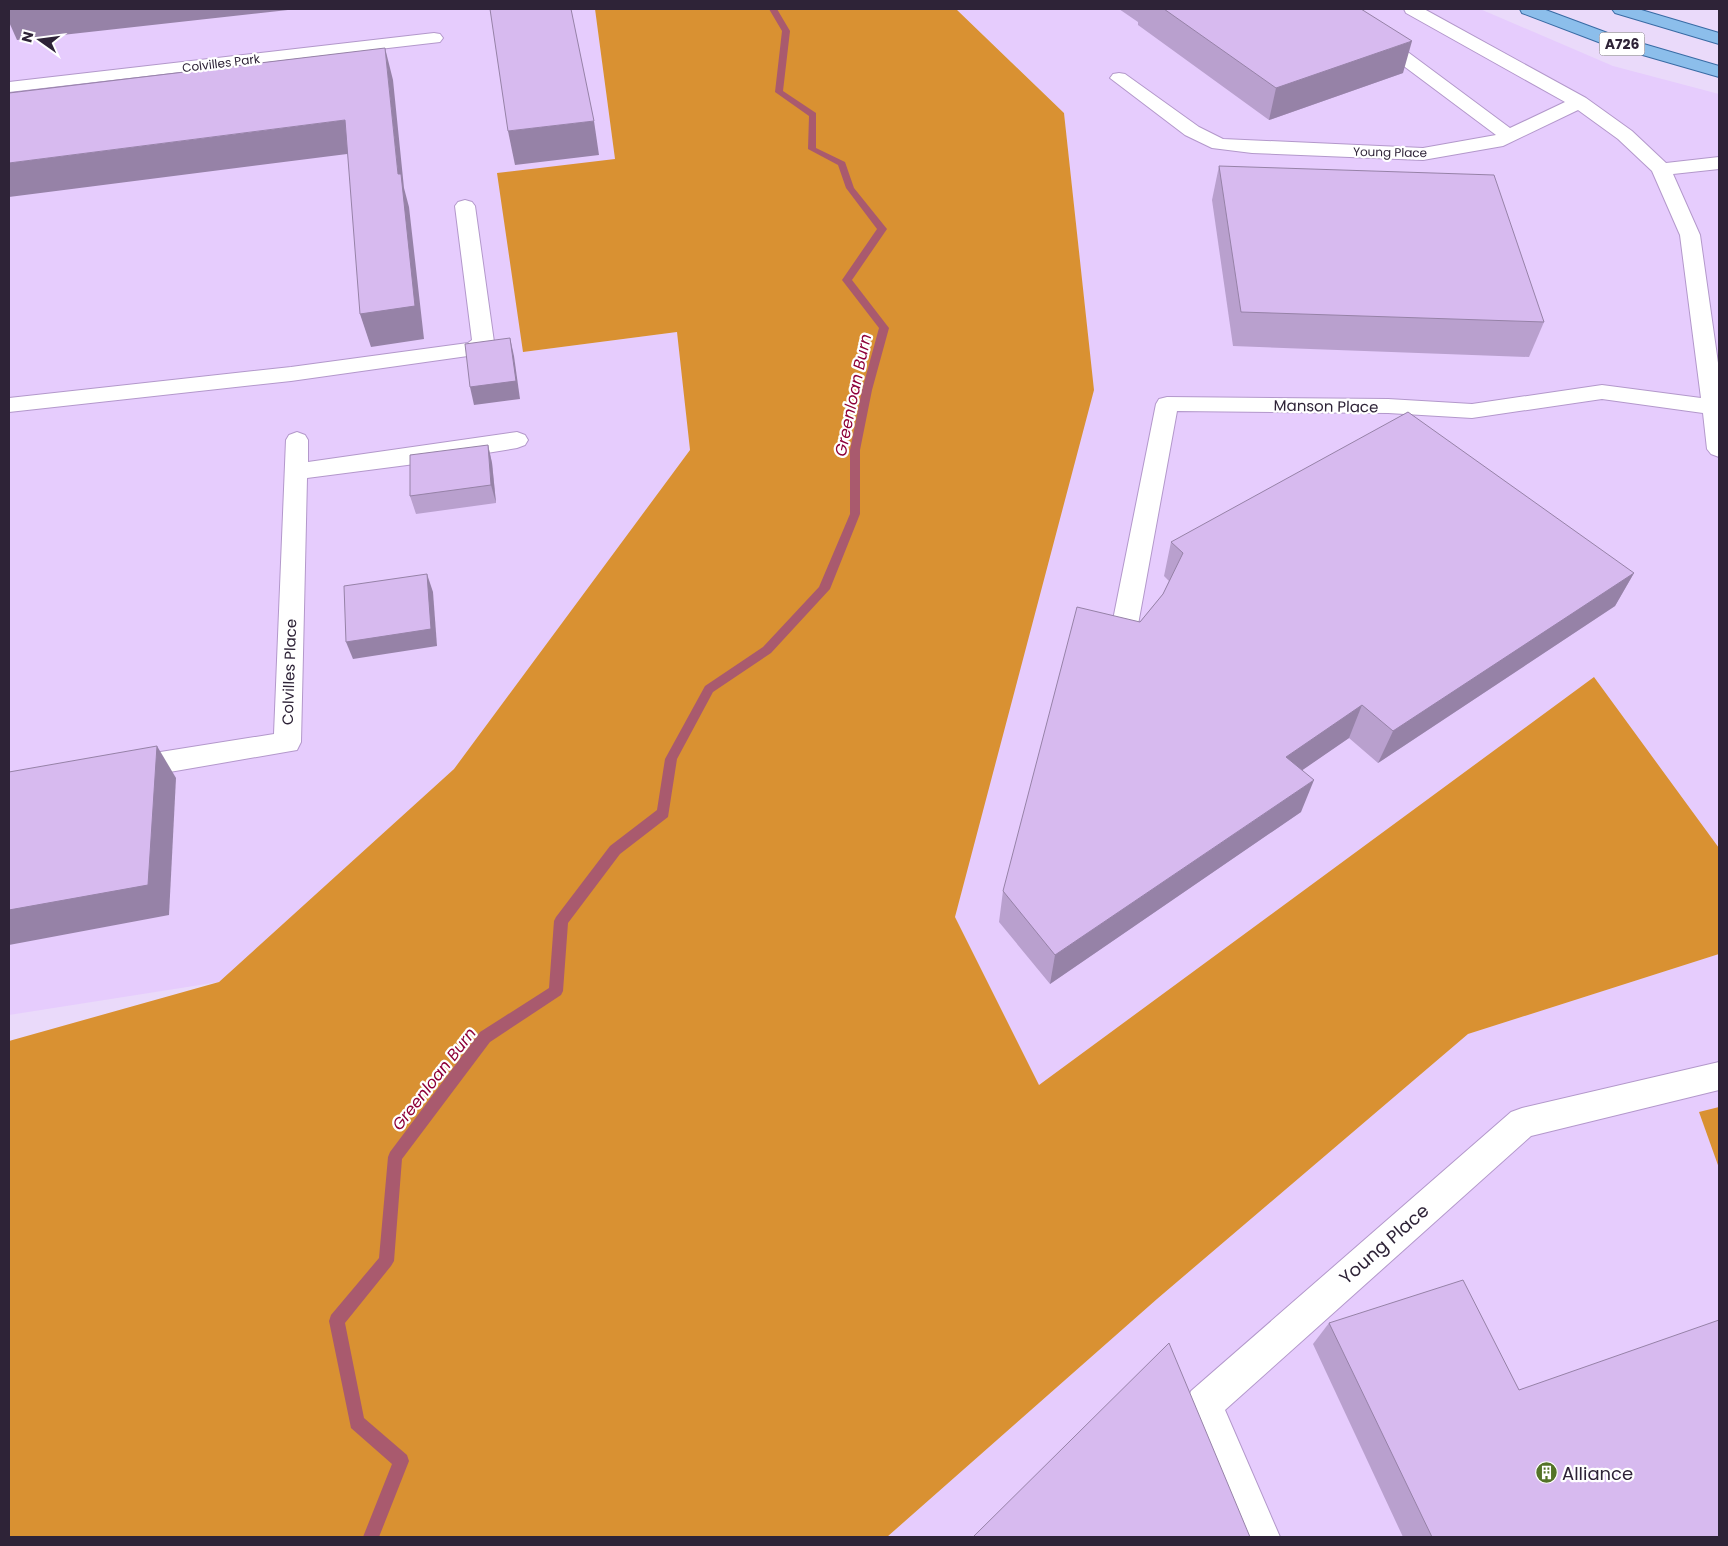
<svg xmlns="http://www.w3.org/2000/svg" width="1728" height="1546" viewBox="0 0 1728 1546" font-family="Poppins,sans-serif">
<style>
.built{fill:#e6ccfd}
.forest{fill:#d99132}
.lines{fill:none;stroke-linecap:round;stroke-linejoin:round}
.stream{fill:#a95a6e;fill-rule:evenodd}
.minor-casing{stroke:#b398cb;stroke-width:2}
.major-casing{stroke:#396ba4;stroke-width:2}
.minor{fill:#fff;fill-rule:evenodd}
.major{fill:#8cbeeb;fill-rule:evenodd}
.wall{fill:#b9a0ce}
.shaded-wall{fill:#9682a7}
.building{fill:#d7baef;stroke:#9682a7}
.labels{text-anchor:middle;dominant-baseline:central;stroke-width:4.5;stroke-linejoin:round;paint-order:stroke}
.far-street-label{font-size:12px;fill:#2e2337;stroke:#fff}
.shield{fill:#fff;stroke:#6d6573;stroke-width:1}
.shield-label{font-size:14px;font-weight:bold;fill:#2e2337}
.street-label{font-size:15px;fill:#2e2337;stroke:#fff}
.water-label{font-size:16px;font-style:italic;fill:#8e0038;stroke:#fff}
.near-street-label{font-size:18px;fill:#2e2337;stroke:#fff}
.near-poi-label{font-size:18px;fill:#2e2337;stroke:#fff;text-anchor:start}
</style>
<rect width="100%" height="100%" fill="#eadafa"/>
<g class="built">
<path d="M9,9H595L615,159L523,352L678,332L690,450L454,769L219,982L9,1015Z"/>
<path d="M956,9H1480L1613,66L1719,94V848L1594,677L1039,1085L955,917L1092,375L1064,113Z"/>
<path d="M1719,954V1537H887L1157,1299L1468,1034Z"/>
</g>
<g class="forest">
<path d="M595,9H956L1064,113L1094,390L955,917L1039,1085L1594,677L1719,848V954L1468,1034L1157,1299L887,1537H9V1041L219,982L454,769L690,450L677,332L523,352L497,173L615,159Z"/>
<path d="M1719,1107V1168L1699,1112Z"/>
</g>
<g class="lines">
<path class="stream" d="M769,9H777L790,31L783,91L816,113V148L845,162L854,188L887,229L852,280L889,328L872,390L860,450V514L830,589L771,653L713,692L677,759L668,817L620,854L568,923L563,991L561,995L490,1042L402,1159L394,1261L391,1266L345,1323L364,1418L407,1455L409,1461L379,1537H363L392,1464L351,1428L329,1321L331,1315L379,1258L388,1157L390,1152L480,1032L549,988L554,921L556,917L610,846L657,810L665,759L705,686L763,647L819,587L850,514V450L862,390L879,328L842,280L877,229L846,188L838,165L808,149L809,116L775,92L782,31Z"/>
<defs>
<g id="minor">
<path d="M1404,9H1424L1586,98L1632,131L1666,163L1719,157V169L1673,174L1700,235L1719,370V457L1711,454L1707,449L1703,413L1602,399L1472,418L1388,413L1177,411L1137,630L1133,637L1124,639L1115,637L1111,630L1156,404L1159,399L1167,397L1388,399L1472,404L1602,385L1701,398L1680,235L1652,171L1618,139L1578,110L1503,146L1423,160L1252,153L1212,148L1185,135L1110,78L1113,74L1119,73L1125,74L1199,127L1223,139L1423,148L1496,135L1389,55L1386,51L1389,47L1395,46L1401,47L1510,128L1565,102L1406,13Z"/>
<path d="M434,33L440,34L443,38L440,42L9,92V82Z"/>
<path d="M465,200L472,202L475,206L494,342L482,354L291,381L9,412V398L291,367L468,343L472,340L455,206L458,202Z"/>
<path d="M297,432L305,435L308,440V462L517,432L525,435L528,440L525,445L517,448L438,461L307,478L301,742L297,750L129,779L119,776L115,768L119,760L129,757L274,734L286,440L289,435Z"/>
<path d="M1719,1062V1090L1531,1136L1225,1410L1280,1537H1242L1186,1404L1191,1391L1511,1112L1522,1108Z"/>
</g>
<g id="major">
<path d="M1520,9H1543L1613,35L1719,66V77L1601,43L1522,13Z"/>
<path d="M1612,9H1638L1719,33V44L1615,13Z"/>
</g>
</defs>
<use href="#minor" class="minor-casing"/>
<use href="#major" class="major-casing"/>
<use href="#minor" class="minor"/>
<use href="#major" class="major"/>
</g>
<g class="wall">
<path d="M1119,9H1361L1403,73L1269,120L1138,25V22Z"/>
<path d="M1219,166L1544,322L1529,357L1233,346L1212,200Z"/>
<path d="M488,445L492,463L496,503L416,514L410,496Z"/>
<path d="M1171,542L1634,573L1615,606L1378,763L1349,738L1302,770L1301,812L1050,984L999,922L1003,891L1140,622L1163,594L1169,581L1164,576Z"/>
<path d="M1329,1323L1519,1390L1719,1537H1403L1313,1344Z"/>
</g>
<g class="shaded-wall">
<path d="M9,9H297L17,40L9,22Z"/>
<path d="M1412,41L1403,73L1269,120L1276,88Z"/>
<path d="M385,48L393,80L404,188L409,207L424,339L371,347L360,314L398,174Z"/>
<path d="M345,120L355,153L9,197V163Z"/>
<path d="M594,121L599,155L515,165L508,131Z"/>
<path d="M510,338L514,356L520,399L474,405L470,387Z"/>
<path d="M488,445L492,463L496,503L491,485Z"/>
<path d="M1634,573L1615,606L1378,763L1393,731Z"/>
<path d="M427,574L433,592L437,646L353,659L346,642Z"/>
<path d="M1362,705L1349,738L1275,789L1286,757Z"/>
<path d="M157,746L176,778L169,915L9,945V910Z"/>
<path d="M1314,780L1301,812L1050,984L1055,955Z"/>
</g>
<g class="building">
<path d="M490,9H571L594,121L508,131Z"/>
<path d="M1164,9H1361L1412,41L1276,88Z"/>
<path d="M385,48L398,174H401L415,306L360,314L345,120L9,163V93Z"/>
<path d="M1219,166L1494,175L1544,322L1241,312Z"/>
<path d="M510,338L516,381L470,387L465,344Z"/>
<path d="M1408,412L1634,573L1393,731L1362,705L1286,757L1314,780L1055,955L1003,891L1077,607L1140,622L1163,594L1183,553L1171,542Z"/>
<path d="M488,445L491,485L410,496V455Z"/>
<path d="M427,574L431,629L346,642L344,586Z"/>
<path d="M157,746L148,885L9,910V772Z"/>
<path d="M1463,1280L1519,1390L1719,1320V1537H1432L1329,1323Z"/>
<path d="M1169,1343L1250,1537H973Z"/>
</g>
<defs>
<symbol id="building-disc" viewBox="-11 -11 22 22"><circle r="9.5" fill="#547328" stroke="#fff"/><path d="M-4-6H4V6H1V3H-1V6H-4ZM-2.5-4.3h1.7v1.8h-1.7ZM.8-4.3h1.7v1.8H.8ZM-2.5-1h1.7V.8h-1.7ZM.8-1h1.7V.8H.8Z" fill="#fff"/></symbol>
</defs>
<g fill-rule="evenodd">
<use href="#building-disc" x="1534" y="1460" width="25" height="25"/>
</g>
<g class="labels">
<g class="far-street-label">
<text transform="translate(221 63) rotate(-7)">Colvilles Park</text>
<text transform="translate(1390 152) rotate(1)">Young Place</text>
</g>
<rect class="shield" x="1599.5" y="32.5" width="45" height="23" rx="4"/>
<g class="shield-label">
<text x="1622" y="44">A726</text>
</g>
<g class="street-label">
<text transform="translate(1326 406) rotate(1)">Manson Place</text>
<text transform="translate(289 672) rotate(-88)">Colvilles Place</text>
</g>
<g class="water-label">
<text transform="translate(853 395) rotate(-78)">Greenloan Burn</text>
<text transform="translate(434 1079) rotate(-52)">Greenloan Burn</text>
</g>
<g class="near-street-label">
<text transform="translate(1384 1244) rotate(-41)">Young Place</text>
</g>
<g class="near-poi-label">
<text x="1562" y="1473">Alliance</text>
</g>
</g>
<rect width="1728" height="1546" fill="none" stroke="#2e2337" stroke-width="20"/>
<g transform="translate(40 40) rotate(284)" stroke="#ffffff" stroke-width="4" paint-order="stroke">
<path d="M0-4L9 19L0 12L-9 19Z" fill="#2e2337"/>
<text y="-8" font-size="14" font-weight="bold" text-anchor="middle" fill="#2e2337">N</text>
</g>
</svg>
